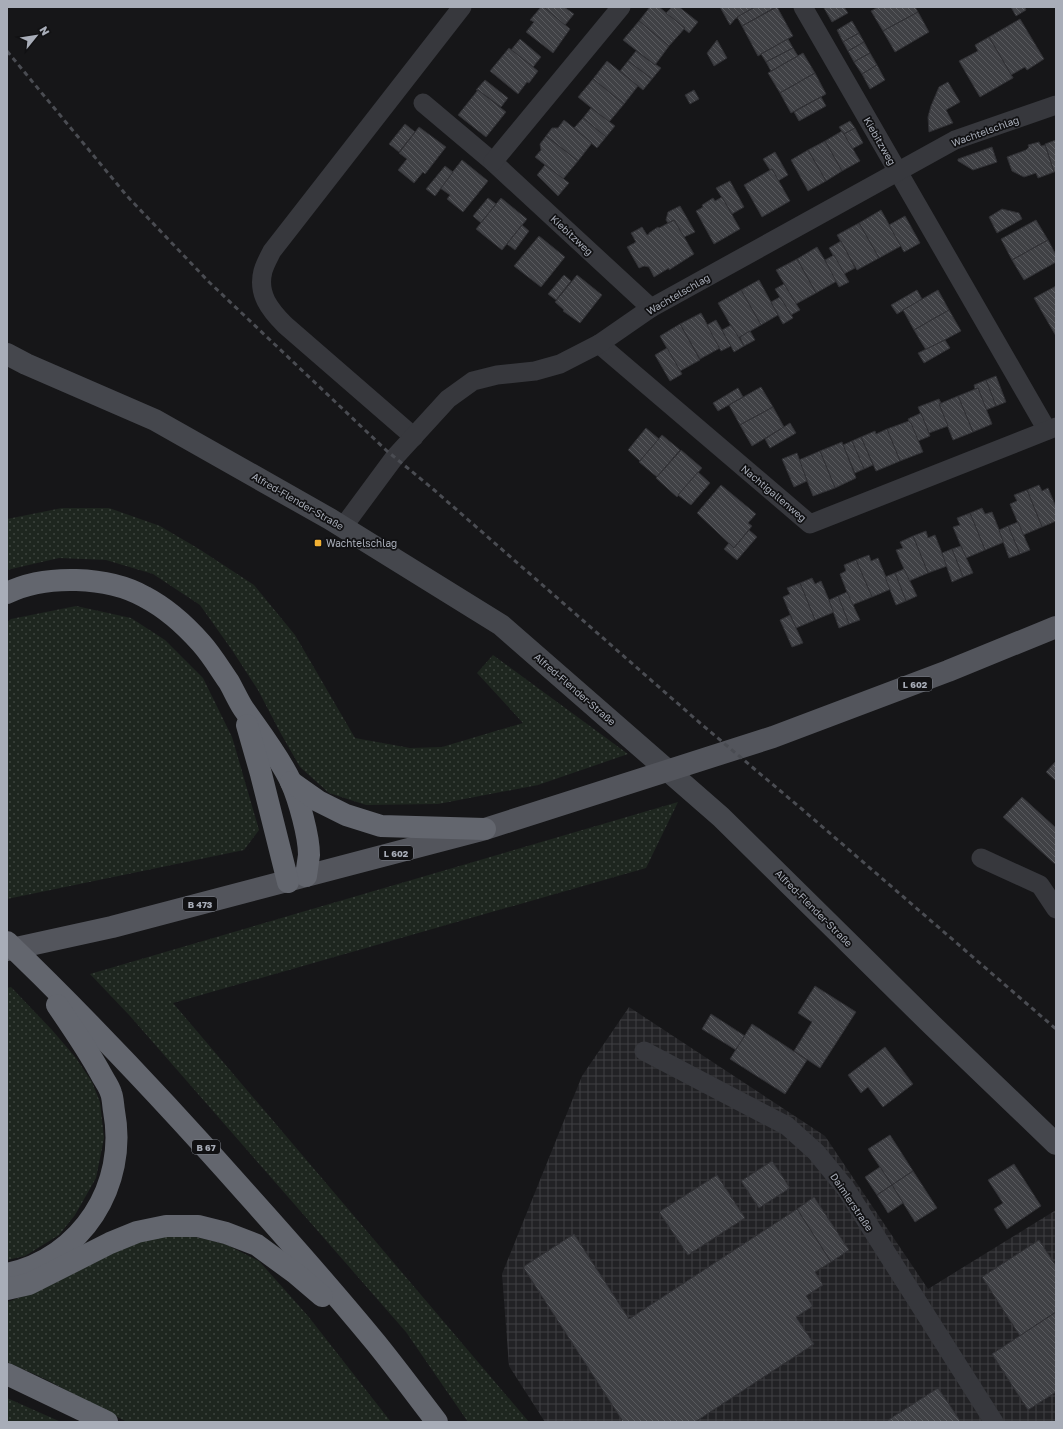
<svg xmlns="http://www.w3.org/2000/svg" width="1063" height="1429" viewBox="0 0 1063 1429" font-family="'Golos Text',sans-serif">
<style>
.industrial{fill:url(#industrial-grid)}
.grass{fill:url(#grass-dots)}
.building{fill:url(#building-back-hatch);stroke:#303034}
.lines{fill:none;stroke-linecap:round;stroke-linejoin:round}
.street{stroke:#37383d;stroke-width:19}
.secondary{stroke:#45474d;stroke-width:22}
.primary{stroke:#53555c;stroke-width:22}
.highway{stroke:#63666e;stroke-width:22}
.rail{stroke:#4a4c52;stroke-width:3;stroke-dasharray:5 4;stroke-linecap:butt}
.poi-dot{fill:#f2b134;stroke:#111113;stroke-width:1.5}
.labels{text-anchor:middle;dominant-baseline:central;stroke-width:3.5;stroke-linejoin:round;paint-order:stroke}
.shield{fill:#111113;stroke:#7b7e86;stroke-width:1}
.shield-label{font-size:9px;font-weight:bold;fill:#a8adb8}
.street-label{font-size:10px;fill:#a8adb8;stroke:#111113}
.poi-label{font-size:10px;fill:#a8adb8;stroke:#111113;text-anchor:start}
</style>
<defs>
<pattern id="industrial-grid" width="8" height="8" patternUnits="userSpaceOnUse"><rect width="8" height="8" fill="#222225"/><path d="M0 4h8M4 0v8" fill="none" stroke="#3f3f43"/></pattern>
<pattern id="grass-dots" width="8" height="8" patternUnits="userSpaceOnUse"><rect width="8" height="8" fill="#1e261f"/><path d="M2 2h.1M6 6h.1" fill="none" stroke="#3c433d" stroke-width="1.8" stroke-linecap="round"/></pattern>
<pattern id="building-back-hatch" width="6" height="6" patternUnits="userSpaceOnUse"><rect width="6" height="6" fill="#404145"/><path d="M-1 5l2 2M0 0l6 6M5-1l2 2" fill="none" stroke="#595a5e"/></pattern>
</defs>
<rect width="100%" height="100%" fill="#161618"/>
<path class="industrial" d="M629,1007L825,1136L928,1289L1056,1210V1422H545L509,1366L502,1274L582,1076Z"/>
<g class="grass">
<path d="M62,508H109L160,526L199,549L254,585L295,635L355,738L410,748L442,747L523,723L477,673L493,655L628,754L538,785L438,804L366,805L329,793L300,767L280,732L258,690L232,650L200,605L153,574L106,560L59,558L7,570V519Z"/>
<path d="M76,606L131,618L165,640L203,678L232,737L259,830L244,850L7,899V622L11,619Z"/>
<path d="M678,802L646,868L173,1003L529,1422H468L406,1332L130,1016L90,974Z"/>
<path d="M11,987L52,1030L76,1058L92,1082L100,1102L104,1138L96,1178L75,1215L59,1235L25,1256L7,1260V988Z"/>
<path d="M183,1234L225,1244L259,1261L308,1316L391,1422H127L43,1378L7,1362V1302L33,1293L135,1242Z"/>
<path d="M7,1398L61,1422H7Z"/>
</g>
<g class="building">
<path d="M541,7L545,8L570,29L553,53L526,32L534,22L530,20Z"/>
<path d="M545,7H564L574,14L565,25L545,8Z"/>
<path d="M650,7H659L685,28L669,46L639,21Z"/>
<path d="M672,7H679L698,22L689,33L684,29L685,28L666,13Z"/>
<path d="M720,7H752L753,8L735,19L730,25Z"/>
<path d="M755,7H776L742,26L737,17Z"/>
<path d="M777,7L793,36L758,56L742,26Z"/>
<path d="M826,7H844L848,13L832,22L824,8Z"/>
<path d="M878,7H915L918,12L883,31L871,11Z"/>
<path d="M1011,7H1025L1026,10L1016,16Z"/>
<path d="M918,12L929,32L895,52L883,31Z"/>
<path d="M1020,19L1044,59L1027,70L1025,67L1011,75L1013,78L989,37Z"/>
<path d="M639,21L669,46L655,65L623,40Z"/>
<path d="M852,21L859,33L843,42L837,30Z"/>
<path d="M859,33L864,42L848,51L843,42Z"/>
<path d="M989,37L1013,78L980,97L959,61L978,51L975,45Z"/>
<path d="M520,39L541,57L533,67L511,50Z"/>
<path d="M788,39L793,48L766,62L761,54Z"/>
<path d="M717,40L727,58L714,66L707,53Z"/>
<path d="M864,42L870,53L854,62L848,51Z"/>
<path d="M509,48L538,71L529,83L527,82L518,94L490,71Z"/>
<path d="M793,48L798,56L771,71L766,62Z"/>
<path d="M636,51L655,65V64L661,68L652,79L628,61Z"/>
<path d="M803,53L815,73L780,93L768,73Z"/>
<path d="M870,53L877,65L862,74L854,62Z"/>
<path d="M607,61L638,86L624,104L593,79Z"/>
<path d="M628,61L652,79L643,90L620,71Z"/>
<path d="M877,65L885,80L870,89L862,74Z"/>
<path d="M815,73L826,94L791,113L780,93Z"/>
<path d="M593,79L624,104L609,122L578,97Z"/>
<path d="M485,80L508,98L501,107L478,90H476Z"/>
<path d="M948,82L960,102L946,110L953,123L929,132L928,117L931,106L939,87Z"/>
<path d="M478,90L506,112L486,137L458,115Z"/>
<path d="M694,90L699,99L690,104L685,95Z"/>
<path d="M821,97L826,106L799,121L794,112Z"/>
<path d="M591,108L615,126L606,137L583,118Z"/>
<path d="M583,118L606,137L597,148L574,128Z"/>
<path d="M564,120L592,143L578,161L546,136L552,128H558Z"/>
<path d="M850,121L855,128L844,134L839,127Z"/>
<path d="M405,124L415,132L399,152L389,144Z"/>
<path d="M419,127L446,147L425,174L423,172L414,183L398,170L407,159L399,153Z"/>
<path d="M855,128L863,143L852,149L844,134Z"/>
<path d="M842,131L860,161L842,171L825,141Z"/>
<path d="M546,136L578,161L563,179L535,157L541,150L540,144Z"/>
<path d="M1056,140V171L1054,172L1045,144Z"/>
<path d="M825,141L842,171L826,181L808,150Z"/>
<path d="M1039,142L1041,146L1045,145L1054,172L1038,178L1036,173L1024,177L1012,171L1007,157L1026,150L1029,147L1028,145Z"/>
<path d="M992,147L997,162L973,170L958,161V159Z"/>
<path d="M808,150L826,181L808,191L791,160Z"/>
<path d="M775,152L788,175L778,181L772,169L770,170L763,159Z"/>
<path d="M462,160L488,181L463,212L447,199L450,195L440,188Z"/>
<path d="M545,165L569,183L558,196L537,175Z"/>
<path d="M445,166L453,172L435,196L426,189Z"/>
<path d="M772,169L790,201L762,217L744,185Z"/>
<path d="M730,181L744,207L732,214L716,188Z"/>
<path d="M722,197L740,229L714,244L696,211L703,207L702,205L713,198L715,201Z"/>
<path d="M488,198L496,204L481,223L473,216Z"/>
<path d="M501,198L527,219L502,250L476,229Z"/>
<path d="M680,206L695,232L684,237L674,220L668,223L666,220L668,212Z"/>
<path d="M1002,209L1019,213L1022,219L997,233L989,217Z"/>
<path d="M881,210L901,246L879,258L859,223Z"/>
<path d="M905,216L920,243L904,252L889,225Z"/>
<path d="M674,220L694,254L669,270V268L654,277L649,267L644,266L639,268L627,247L636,242L631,233L642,227L647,235L649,234V233L658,227L659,228Z"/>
<path d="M1036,220L1048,240L1012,260L1001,239Z"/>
<path d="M859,223L879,258L857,270L837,235Z"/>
<path d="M522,225L529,231L515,250L507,244Z"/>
<path d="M539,236L565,257L541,287L514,266Z"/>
<path d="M1048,240L1056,255V262L1024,280L1012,260Z"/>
<path d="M841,241L855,268L844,274L829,248Z"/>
<path d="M817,247L837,281L816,293L797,259Z"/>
<path d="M834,255L849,282L839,287L825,260Z"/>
<path d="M797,259L816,293L796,304L776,270Z"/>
<path d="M564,275L571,281L556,300L548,294Z"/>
<path d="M577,275L602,295L580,323L563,311L564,310L555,302Z"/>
<path d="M759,280L778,315L761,325L741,290Z"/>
<path d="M784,284L800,310L791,315L775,289Z"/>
<path d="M1056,286V336L1034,298Z"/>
<path d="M741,290L761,325L738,338L718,303Z"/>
<path d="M917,290L922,299L897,314L891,305Z"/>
<path d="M938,290L949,310L914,330L903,310Z"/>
<path d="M780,297L793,318L783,324L771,302Z"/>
<path d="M949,310L961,331L926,350L914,330Z"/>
<path d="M701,313L720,348L700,359L680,324Z"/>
<path d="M716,320L731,346L721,351L707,325Z"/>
<path d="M680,324L700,360L680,371L660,336Z"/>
<path d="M731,325L744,346L734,352L722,330Z"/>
<path d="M750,331L755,340L744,346L740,337Z"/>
<path d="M945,340L950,348L924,363L918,353Z"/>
<path d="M667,348L682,374L670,381L655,355Z"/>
<path d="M996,376L1006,402L996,406L986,380Z"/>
<path d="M986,380L996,406L986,410L978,388L975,389L974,385Z"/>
<path d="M761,387L773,407L740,425L729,405Z"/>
<path d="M738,388L743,397L718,411L713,403Z"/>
<path d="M978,388L992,424L973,432L958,396Z"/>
<path d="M958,396L973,432L953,440L939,404Z"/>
<path d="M939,399L941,403L939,404L948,426L929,433L918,407Z"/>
<path d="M773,407L784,427L752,446L740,425Z"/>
<path d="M921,413L930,436L918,441L908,419Z"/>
<path d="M909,421L910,423H911L923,452L900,461L887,429Z"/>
<path d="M790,423L796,433L770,448L765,439Z"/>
<path d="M646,428L659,439L640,461L628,450Z"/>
<path d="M887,429L900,461L876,471L861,437L875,431L876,434Z"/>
<path d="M662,435L680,450L657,477L639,462Z"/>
<path d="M861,437L873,465L864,469L852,441Z"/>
<path d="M852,441L864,469L855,473L843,445Z"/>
<path d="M842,442L856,478L835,488L820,451Z"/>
<path d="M681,450L702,468L677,497L656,478Z"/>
<path d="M820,451L835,488L813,496L799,460Z"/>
<path d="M797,453L807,481L794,487L782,459Z"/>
<path d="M698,472L710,483L691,505L678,495Z"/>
<path d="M721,485L756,514L748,523L752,526L734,548L697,513Z"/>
<path d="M1039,485L1042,491L1048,488L1056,507V521L1042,527L1027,490Z"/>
<path d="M1027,490L1042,527L1023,535L1010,504L1017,501L1014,495Z"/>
<path d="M982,508L985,514L992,512L1004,542L985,550L970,513Z"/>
<path d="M970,513L985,550L966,558L953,527L960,525L957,518Z"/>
<path d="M1018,522L1030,550L1020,554L1008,526Z"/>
<path d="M1008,526L1020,554L1009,558L999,530Z"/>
<path d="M749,530L757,537L737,560L724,549L729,543L734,548Z"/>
<path d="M926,531L928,538L935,535L947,566L928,573L913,536Z"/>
<path d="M913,536L928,573L909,581L896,550L903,548L900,542Z"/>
<path d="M961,546L973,573L963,577L952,549Z"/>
<path d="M952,549L963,577L952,582L942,553Z"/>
<path d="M869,555L871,561L878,558L891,589L872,597L856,560Z"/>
<path d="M856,560L872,597L852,605L840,574L846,571L844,565Z"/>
<path d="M904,569L917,596L906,601L895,573Z"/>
<path d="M895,573L906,601L896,605L885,577Z"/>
<path d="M812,578L815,584L821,581L834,612L815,620L800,583Z"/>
<path d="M800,583L815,620L796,628L783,597L790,594L787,588Z"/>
<path d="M847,592L860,620L849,624L838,596Z"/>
<path d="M838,596L849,624L839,628L829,600Z"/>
<path d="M790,615L803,643L792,647L780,620Z"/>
<path d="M1056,761V781L1046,772Z"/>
<path d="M1022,797L1056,828V865L1003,817Z"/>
<path d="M815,986L856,1012L820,1068L794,1051L812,1022L798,1013Z"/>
<path d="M711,1014L745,1036L736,1050L702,1029Z"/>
<path d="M752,1024L807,1060L785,1094L730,1059Z"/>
<path d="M885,1047L913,1084L883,1107L868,1087L861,1093L848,1075Z"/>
<path d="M890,1135L913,1171L892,1185L868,1149Z"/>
<path d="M772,1161L790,1188L759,1208L741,1181Z"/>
<path d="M1014,1164L1041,1206L1007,1229L994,1209L1003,1203L988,1180Z"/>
<path d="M880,1167L892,1185L877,1195L865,1177Z"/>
<path d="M913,1171L937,1208L915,1222L892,1185Z"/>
<path d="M717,1175L745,1218L688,1255L659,1212Z"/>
<path d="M892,1185L903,1203L888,1213L877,1195Z"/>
<path d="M814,1197L849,1250L831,1262L797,1209Z"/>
<path d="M797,1209L831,1262L815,1272L823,1285L806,1296L813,1306L796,1317L814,1344L695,1422H619L622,1420L523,1267L574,1234L629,1319Z"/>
<path d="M1039,1240L1056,1266V1312L1020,1336L982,1277Z"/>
<path d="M1056,1312V1392L1028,1410L992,1354Z"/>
<path d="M938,1388L961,1422H885Z"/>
</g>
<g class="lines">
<g class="street">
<path d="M803,7L1047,430"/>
<path d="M423,103L493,162L651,308"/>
<path d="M493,162L621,7"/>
<path d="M599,344L810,524L1056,427"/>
<path d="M414,437L285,325C270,310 257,294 263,271C265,264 269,257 272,251L462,7"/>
<path d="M343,527L394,458L448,399L473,381L497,375L535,371L560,364L599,344L651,308L955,140L1056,105"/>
<path d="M981,858L1040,885L1056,909"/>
<path d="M644,1051L787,1126L816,1152L846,1189L994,1422"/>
</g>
<path class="secondary" d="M7,354L26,364L155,420L330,519L501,625L721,817L932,1025L1056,1144"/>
<path class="primary" d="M7,950L112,927L485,829L773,737L948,671L1056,627"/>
<g class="highway">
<path d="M7,593C45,574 108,576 145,597C166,608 185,625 201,643C211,654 220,669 229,682C234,691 238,700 243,708C259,731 280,758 291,782C299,800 309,836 309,855C308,862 307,869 306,876"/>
<path d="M247,725L261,774L288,882"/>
<path d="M291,782L318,801L346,815L381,826L485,829"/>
<path d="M7,942C90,1022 169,1106 246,1193C290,1242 334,1292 376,1343C397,1369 417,1396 437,1422"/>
<path d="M7,1274C82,1258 128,1185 114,1111C113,1105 113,1098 111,1093C109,1086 104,1080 101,1074C88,1050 72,1027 57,1005"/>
<path d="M7,1289L29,1284L110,1243L137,1232L166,1226H198L226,1233L257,1245L295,1273L322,1296"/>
<path d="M7,1374L107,1422"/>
</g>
<path class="rail" d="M7,51L127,196L209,282L387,451L433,489L700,723L803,810L1056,1029"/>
</g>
<rect class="poi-dot" x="314" y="539" width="8" height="8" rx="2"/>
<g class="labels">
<g class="shield">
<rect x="898" y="677" width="34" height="14" rx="3"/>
<rect x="379" y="846" width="34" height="14" rx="3"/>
<rect x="183" y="897" width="34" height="14" rx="3"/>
<rect x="192" y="1140" width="28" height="14" rx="3"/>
</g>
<g class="shield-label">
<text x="915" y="684">L 602</text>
<text x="396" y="853">L 602</text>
<text x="200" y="904">B 473</text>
<text x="206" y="1147">B 67</text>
</g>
<g class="street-label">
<text transform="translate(985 131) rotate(-20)">Wachtelschlag</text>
<text transform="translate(880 141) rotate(60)">Kiebitzweg</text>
<text transform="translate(572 235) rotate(43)">Kiebitzweg</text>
<text transform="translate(678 294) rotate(-30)">Wachtelschlag</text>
<text transform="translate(774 493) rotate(40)">Nachtigallenweg</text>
<text transform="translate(298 501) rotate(30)">Alfred-Flender-Straße</text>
<text transform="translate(575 689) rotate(41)">Alfred-Flender-Straße</text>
<text transform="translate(814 908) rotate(45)">Alfred-Flender-Straße</text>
<text transform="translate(852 1202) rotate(56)">Daimlerstraße</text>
</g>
<g class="poi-label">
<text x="326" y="543">Wachtelschlag</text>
</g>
</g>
<rect width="1063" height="1429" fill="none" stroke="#a8adb8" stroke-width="16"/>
<g transform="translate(36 36) rotate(60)" stroke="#111113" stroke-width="3" paint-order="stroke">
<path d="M0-3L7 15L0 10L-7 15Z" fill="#a8adb8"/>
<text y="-6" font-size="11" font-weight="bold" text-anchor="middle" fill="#a8adb8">N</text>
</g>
</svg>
